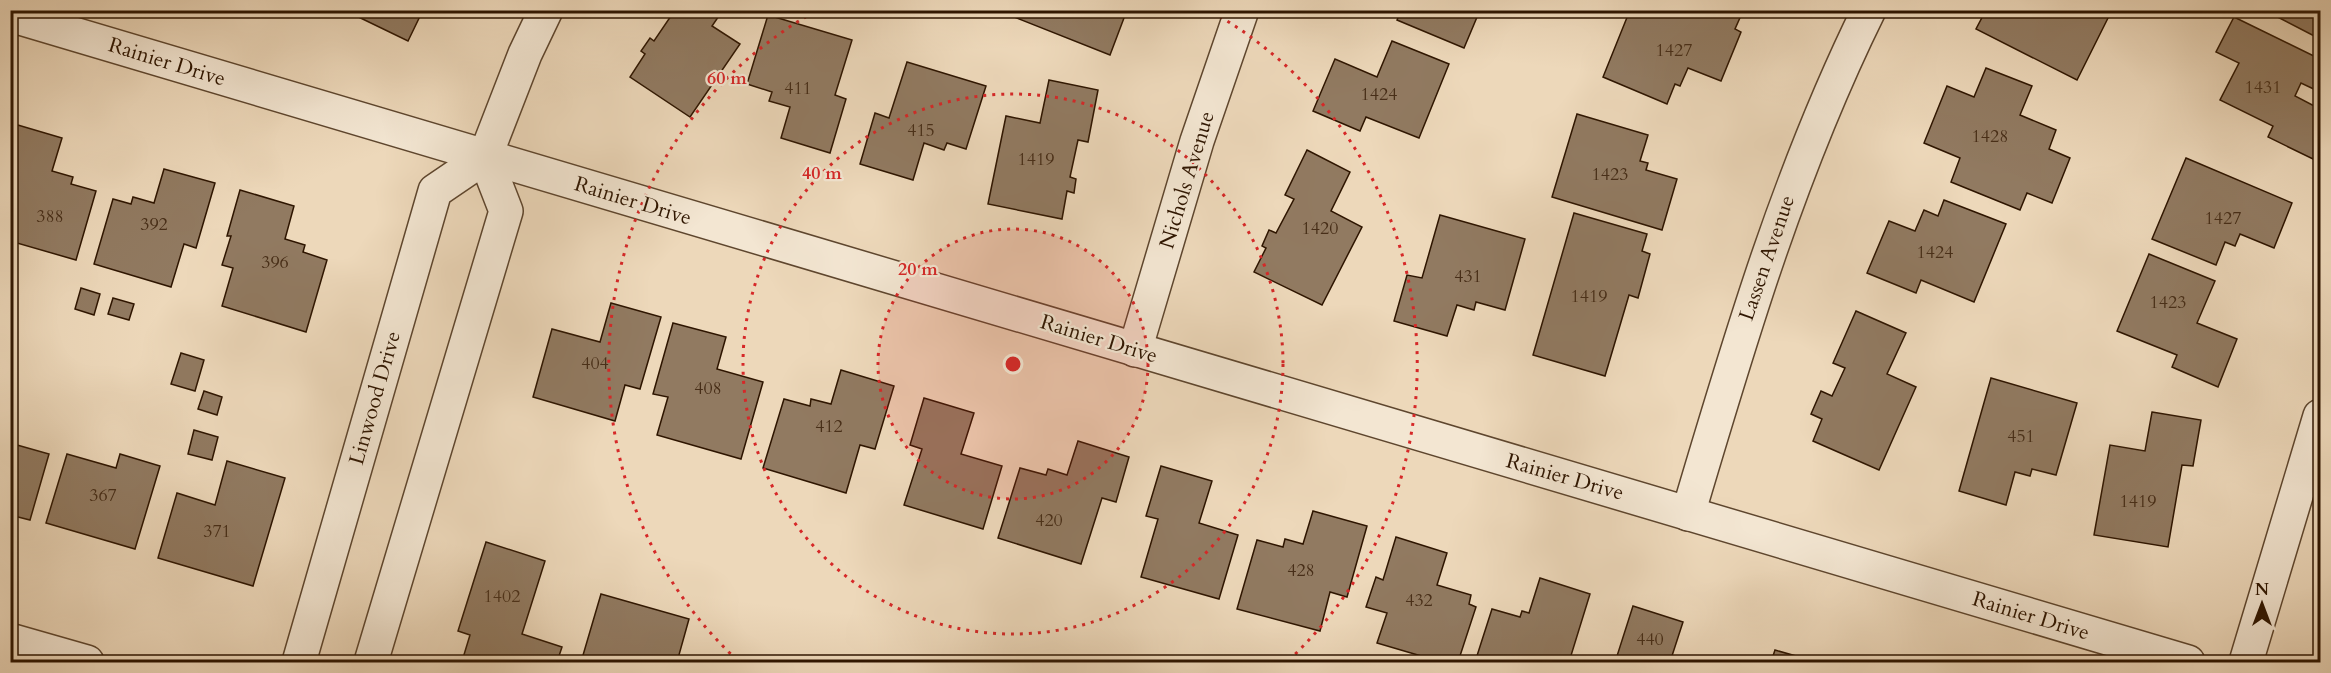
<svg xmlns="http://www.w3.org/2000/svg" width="2331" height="673" viewBox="0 0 2331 673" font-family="Cardo,serif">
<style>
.building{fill:#917a61;stroke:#2e1500;stroke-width:1.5}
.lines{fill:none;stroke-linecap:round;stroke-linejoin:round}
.minor-casing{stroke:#5e462e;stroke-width:36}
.tertiary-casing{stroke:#5e462e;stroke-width:36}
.minor{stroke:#f3e6d2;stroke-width:33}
.tertiary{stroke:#f3e6d2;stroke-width:33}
.ring{fill:none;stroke:#d62828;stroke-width:3;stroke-dasharray:3 6}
.labels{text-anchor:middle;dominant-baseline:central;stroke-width:4.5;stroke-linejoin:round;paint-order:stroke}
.number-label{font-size:18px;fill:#472e18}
.street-label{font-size:21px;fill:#2e1500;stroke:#f3e6d2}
.centre{fill:#d62828;stroke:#f3e6d2;stroke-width:3}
.ring-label{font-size:18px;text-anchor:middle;font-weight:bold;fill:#d62828;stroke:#f3e6d2;stroke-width:4.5;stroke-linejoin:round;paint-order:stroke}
</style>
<rect width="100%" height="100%" fill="#edd8ba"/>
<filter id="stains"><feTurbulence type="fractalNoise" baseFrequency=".00333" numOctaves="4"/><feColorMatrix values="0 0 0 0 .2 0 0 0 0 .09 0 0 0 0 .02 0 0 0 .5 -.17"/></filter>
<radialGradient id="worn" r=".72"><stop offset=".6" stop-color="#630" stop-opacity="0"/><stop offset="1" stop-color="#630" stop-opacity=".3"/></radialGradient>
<g class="building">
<path d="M344,10H423L408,41Z"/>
<path d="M675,10H723L712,26L740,44L690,117L630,77L645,54L641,51L650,38L654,41Z"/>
<path d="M1005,10H1127L1110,55L1004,13Z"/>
<path d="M1401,10H1480L1464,48L1397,20Z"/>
<path d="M1630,10L1743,11L1735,29L1741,32L1721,81L1688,68L1680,86L1675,84L1667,104L1603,77Z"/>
<path d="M1986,10H2112L2077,80L1976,29Z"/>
<path d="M2264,10H2320V39Z"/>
<path d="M768,15L852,40L835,95L846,99L830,153L781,138L790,107L769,101L772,92L747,84Z"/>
<path d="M2234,17L2320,59V92L2301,83L2295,96L2320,109V145L2313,159L2268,137L2273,126L2220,100L2239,63L2216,52Z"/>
<path d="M1392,41L1449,64L1419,138L1366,117L1360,131L1313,111L1335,59L1377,77Z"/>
<path d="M907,62L986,86L966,149L947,143L944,150L924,143L913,180L860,164L875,113L889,118Z"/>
<path d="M1986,68L2032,86L2020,115L2056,130L2049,149L2070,158L2052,203L2027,193L2020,210L1951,182L1960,158L1924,143L1947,86L1974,97Z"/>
<path d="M1049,80L1098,90L1088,142L1078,140L1070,177L1076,179L1074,193L1067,191L1062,219L988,204L1006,116L1040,123Z"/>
<path d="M1577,114L1648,135L1640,161L1648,163L1646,170L1677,179L1662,230L1552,197Z"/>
<path d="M11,123L62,138L52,171L73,177L71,184L96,191L76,260L10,241Z"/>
<path d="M1307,150L1350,172L1331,211L1362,227L1322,305L1254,272L1266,248L1262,246L1269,230L1276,233L1294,199L1285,195Z"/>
<path d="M2186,158L2292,203L2274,248L2240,234L2235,246L2225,242L2216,265L2152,239Z"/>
<path d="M164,169L215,183L196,248L184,244L171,287L94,264L113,199L131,204L133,197L154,203Z"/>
<path d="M240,190L294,206L285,239L305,245L303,252L327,260L306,332L222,306L233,268L222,265L231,236H227Z"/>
<path d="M1944,200L2006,224L1974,302L1921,280L1916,293L1867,273L1889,221L1915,231L1924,210L1938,216Z"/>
<path d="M1574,213L1647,234L1642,251L1650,254L1638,298L1629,295L1605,376L1533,355Z"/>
<path d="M1440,215L1525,239L1505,310L1476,302L1474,310L1457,305L1447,336L1394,321L1407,275L1422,278Z"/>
<path d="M2149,254L2215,281L2197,323L2237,339L2218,387L2172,367L2177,355L2117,331Z"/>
<path d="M81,288L100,294L94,315L75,309Z"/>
<path d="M113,298L134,304L129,320L108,314Z"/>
<path d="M611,303L661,317L640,389L625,385L615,421L533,397L552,329L600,342Z"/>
<path d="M1856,311L1906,333L1887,374L1916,387L1879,470L1813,441L1822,419L1811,414L1821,391L1832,396L1845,368L1833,363Z"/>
<path d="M673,323L726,337L717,369L763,382L741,459L657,435L668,397L653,394Z"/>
<path d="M181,353L204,360L195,391L171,384Z"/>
<path d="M841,370L894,386L875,449L860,445L846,493L763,468L784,399L810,406L811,399L831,404Z"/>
<path d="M1991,378L2077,403L2056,475L2032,469L2030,476L2015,472L2006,505L1959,491Z"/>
<path d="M204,391L222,397L217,415L198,409Z"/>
<path d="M924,398L974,413L961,454L1002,466L983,529L904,505L922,449L910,445Z"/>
<path d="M2152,412L2201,420L2193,466L2182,465L2168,547L2094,535L2110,445L2145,451Z"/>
<path d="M194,430L218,437L212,460L188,454Z"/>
<path d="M1078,441L1129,457L1116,502L1102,498L1081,564L998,538L1020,468L1046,475L1048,469L1067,475Z"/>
<path d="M10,443L49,454L30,520L10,515Z"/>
<path d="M67,454L116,468L120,454L160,466L135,549L46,523Z"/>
<path d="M227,461L285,478L253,586L158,558L177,493L215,505Z"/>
<path d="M1161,466L1212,481L1199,523L1238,535L1219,599L1141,577L1158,519L1146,516Z"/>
<path d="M1313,511L1367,526L1347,597L1330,592L1320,631L1237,609L1257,540L1283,547L1285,539L1303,544Z"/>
<path d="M1396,537L1447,553L1437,585L1471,595L1469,604L1476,607L1458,662H1426L1428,658L1377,643L1387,613L1366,607L1376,577L1383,580Z"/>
<path d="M486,542L545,561L522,634L562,647L557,662H477L463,658L470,635L458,631Z"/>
<path d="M1540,578L1590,594L1569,662H1475L1492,609L1520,617L1522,611L1529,613Z"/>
<path d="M601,594L689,619L677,662H581Z"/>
<path d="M1633,606L1683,622L1670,662H1631L1617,656Z"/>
<path d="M1775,650L1817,662H1771Z"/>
</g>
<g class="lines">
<defs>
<g id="minor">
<path d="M10,15L2188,662"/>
<path d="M1135,350L1197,141L1242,10"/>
<path d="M1688,514C1739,342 1789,172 1869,10"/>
<path d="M2246,662L2320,416"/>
</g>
<g id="tertiary">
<path d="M10,640L87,662"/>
<path d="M299,662L435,191L485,157L525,54L546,10"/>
<path d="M371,662L506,211L485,157"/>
</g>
</defs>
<use href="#minor" class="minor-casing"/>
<use href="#tertiary" class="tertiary-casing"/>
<use href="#minor" class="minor"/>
<use href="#tertiary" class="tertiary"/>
</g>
<circle cx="1013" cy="364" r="135" fill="#d62828" fill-opacity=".12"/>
<g class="ring">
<circle cx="1013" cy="364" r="135"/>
<circle cx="1013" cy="364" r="270"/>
<path d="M737 660A405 405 0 0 1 814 12M1212 12A405 405 0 0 1 1289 660"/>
</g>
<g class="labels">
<g class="number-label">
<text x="1674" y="50">1427</text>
<text x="2263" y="87">1431</text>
<text x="798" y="88">411</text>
<text x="1379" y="94">1424</text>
<text x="921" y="130">415</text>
<text x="1990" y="136">1428</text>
<text x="1036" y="159">1419</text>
<text x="1610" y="174">1423</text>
<text x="50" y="216">388</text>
<text x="2223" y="218">1427</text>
<text x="154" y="224">392</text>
<text x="1320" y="228">1420</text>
<text x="1935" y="252">1424</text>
<text x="275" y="262">396</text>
<text x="1468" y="276">431</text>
<text x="1589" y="296">1419</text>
<text x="2168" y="302">1423</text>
<text x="595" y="363">404</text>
<text x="708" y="388">408</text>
<text x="829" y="426">412</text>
<text x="2021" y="436">451</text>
<text x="103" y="495">367</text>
<text x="2138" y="501">1419</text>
<text x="1049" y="520">420</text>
<text x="217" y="531">371</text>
<text x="1301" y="570">428</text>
<text x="502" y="596">1402</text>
<text x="1419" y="600">432</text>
<text x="1650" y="639">440</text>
</g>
<g class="street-label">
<text transform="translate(167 62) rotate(17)">Rainier Drive</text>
<text transform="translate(1187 180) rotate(-73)">Nichols Avenue</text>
<text transform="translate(633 201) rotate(17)">Rainier Drive</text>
<text transform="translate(1767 258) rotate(-71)">Lassen Avenue</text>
<text transform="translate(1099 339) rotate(17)">Rainier Drive</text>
<text transform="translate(375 398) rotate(-74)">Linwood Drive</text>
<text transform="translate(1565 477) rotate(16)">Rainier Drive</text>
<text transform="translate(2031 616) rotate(17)">Rainier Drive</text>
</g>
</g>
<circle cx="1013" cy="364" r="9" class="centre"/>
<g class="ring-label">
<text x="727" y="84">60 m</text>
<text x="822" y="179">40 m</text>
<text x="918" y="275">20 m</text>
</g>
<rect width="2331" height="673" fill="none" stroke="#edd8ba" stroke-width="36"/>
<rect x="12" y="12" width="2307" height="649" fill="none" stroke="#2e1500" stroke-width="3"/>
<rect x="18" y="18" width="2295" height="637" fill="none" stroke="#2e1500" stroke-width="1.5"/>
<g transform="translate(2262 604)" stroke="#f3e6d2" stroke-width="4.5" paint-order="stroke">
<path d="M0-4.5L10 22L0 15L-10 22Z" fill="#2e1500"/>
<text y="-9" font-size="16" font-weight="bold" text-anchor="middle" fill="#2e1500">N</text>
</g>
<rect width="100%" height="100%" filter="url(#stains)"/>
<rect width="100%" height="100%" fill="url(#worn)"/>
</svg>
